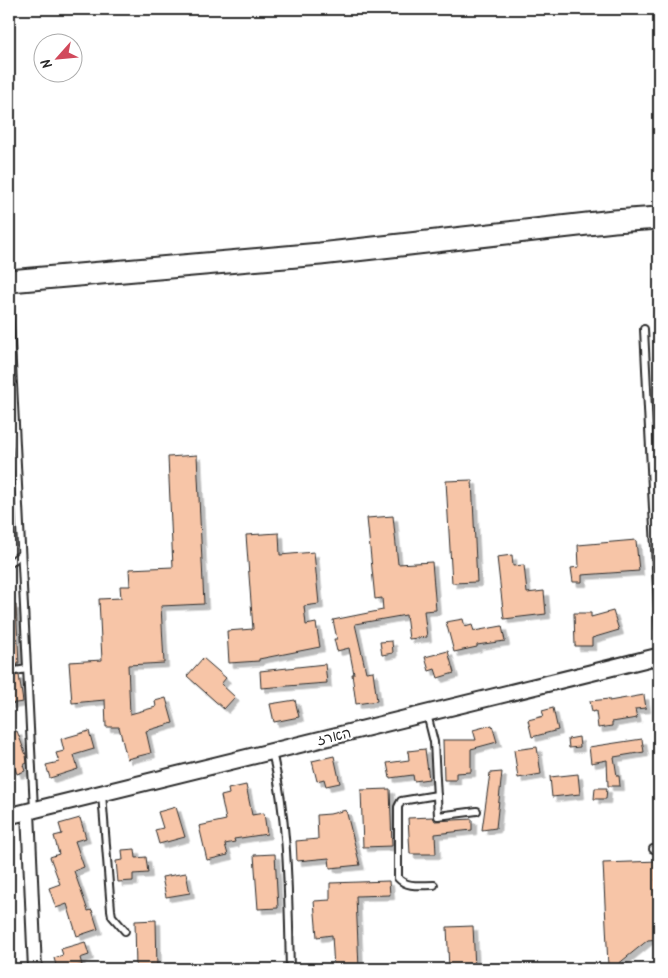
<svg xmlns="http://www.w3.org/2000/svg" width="668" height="978" viewBox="0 0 668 978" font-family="Kalam,'Playpen Sans Hebrew',sans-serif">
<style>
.building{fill:#f7c5a7;stroke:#2b2b2b;filter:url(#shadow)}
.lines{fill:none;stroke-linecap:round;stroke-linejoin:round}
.service-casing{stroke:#2b2b2b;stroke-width:10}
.minor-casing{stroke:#2b2b2b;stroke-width:16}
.tertiary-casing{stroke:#2b2b2b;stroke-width:19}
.trunk-casing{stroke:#2b2b2b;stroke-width:25}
.service{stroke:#fff;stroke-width:6}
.minor{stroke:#fff;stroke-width:12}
.tertiary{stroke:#fff;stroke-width:15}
.trunk{stroke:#fff;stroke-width:21}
.labels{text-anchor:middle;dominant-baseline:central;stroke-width:4;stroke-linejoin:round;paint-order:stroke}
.street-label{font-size:14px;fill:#2b2b2b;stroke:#fff}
</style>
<defs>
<filter id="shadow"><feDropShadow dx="4.5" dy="4.5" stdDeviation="0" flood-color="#0004"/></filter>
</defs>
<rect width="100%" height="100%" fill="#fff"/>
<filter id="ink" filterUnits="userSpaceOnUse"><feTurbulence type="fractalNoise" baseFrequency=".02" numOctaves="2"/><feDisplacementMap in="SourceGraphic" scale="10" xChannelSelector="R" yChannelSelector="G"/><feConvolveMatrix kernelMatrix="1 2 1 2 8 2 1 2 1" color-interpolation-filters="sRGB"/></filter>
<g filter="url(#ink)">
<g class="building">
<path d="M197,455L204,604L161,606L164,663L128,665L130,714L156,707L155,701L166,698L173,723L146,731L151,753L127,759L119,727H106L105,700L72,703L69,662L102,660L99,599L121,598L120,586H130L129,569L173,567L168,457Z"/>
<path d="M472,480L477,582L452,583L446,481Z"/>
<path d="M393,516L398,564L432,562L436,610L424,611L427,637L409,639L406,615L355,624L366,672L373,671L377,701L356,704L352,674H354L349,648L337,651L334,639H337L333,620L383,610L382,598L375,599L367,518Z"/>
<path d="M279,533L280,555L314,552L319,604L304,606L306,625L316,623L320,647L259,659V661L229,663L227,631L253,629L246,535Z"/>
<path d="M636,540L639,571L582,575V582H573L571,568L579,567L578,545Z"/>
<path d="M512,555L513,566L524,565L527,593L544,591L546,614L504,619L497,557Z"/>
<path d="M9,605H16L19,664H17L18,666L9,667Z"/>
<path d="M613,611L619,630L592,638V646H575L574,613H591V617Z"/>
<path d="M463,619L465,627L472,625L474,631L502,626L505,641L477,645V647L454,652L446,622Z"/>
<path d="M392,641L393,653L382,655L380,642Z"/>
<path d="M448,651L454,673L438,678L435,669L429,671L425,657Z"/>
<path d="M203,658L226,678L221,684L235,697L224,709L187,676Z"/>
<path d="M325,664L327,683L261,688L260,671Z"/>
<path d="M19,675L23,702L9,704V677Z"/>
<path d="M644,695L646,708L635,709L637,718L612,722V726L598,728L596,711L592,712L590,701L609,699V701Z"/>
<path d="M295,700L299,717L274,722L270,704Z"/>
<path d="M553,708L558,730L532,737L528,720L544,716L542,711Z"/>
<path d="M492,725L497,742L471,749V772L456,773V780H444L443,740H476L473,730Z"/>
<path d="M17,731L26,755L27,763L23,765L25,771L17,774L14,766L9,768V734Z"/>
<path d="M89,731L94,749L74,755L78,769L50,778L46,765L59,762L56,753L64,751L61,739Z"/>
<path d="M579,737L580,747L569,748L568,739Z"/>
<path d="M642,739L644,752L614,757L617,776H619L620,786H608L607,760L591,763L589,747Z"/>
<path d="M537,747L541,774L518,778L514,750Z"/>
<path d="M425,749L429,779L414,781L413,775L390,778L387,763L409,760L408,751Z"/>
<path d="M334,756L340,783L326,786L324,779L317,781L312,761Z"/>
<path d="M502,772L496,828L482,830L490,773Z"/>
<path d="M578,774L580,794L552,797L550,777Z"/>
<path d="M246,785L252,815L264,813L267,834L234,839L235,842L225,844L228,855L207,860L199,826L226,820L221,796L229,794L228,789Z"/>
<path d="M595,788H607L606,799H594Z"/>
<path d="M390,789L392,846L363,847L361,790Z"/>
<path d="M176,807L185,837L159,844L155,830L163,828L158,812Z"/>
<path d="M346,810L360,865L330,868L329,858L297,861L296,841L318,839L317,815L330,814Z"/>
<path d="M433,817L435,821L472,819V830L435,834L436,854H410L408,818Z"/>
<path d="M80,818L86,838L75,841L84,867L74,871L88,911L92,910L98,929L77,936L67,904L56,908L49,888L60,884L50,857L59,854L54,836L62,834L59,824Z"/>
<path d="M135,849L136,858L146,857L148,873L133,874V881L118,882L116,861L123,860L122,850Z"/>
<path d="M275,854L278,908L258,909L254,855Z"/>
<path d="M659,861V879H656L659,895V939L648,940L617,965L608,966L603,863Z"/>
<path d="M186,873L190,893L166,897L162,877Z"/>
<path d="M389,881L390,895L356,896L359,969H334L332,935L317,937L314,901L330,900V883Z"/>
<path d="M156,920L157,969H136L135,921Z"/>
<path d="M473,926L475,969H449L447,927Z"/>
<path d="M85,942L89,955L80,958L82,965L68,969H57L54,958L63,955L61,949Z"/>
</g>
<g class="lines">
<defs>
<g id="service">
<path d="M9,303L34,809"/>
<path d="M644,329L659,628"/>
<path d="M9,564L21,554"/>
<path d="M655,658L659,676"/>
<path d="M9,672L27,669"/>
<path d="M427,714L434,742L438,816L477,811"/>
<path d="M272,752C289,823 288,897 290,969"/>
<path d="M102,794L111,910L112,916L125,931"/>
<path d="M653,849H659"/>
<path d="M434,885C421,885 407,888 398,878V807L401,801L437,795"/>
</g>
<path id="minor" d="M28,812L35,969"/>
<path id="tertiary" d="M9,816L659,656"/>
<path id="trunk" d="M9,281L320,254L614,221L659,218"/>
</defs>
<use href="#service" class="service-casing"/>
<use href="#minor" class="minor-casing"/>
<use href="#tertiary" class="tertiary-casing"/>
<use href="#trunk" class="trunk-casing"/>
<use href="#service" class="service"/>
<use href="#minor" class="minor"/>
<use href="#tertiary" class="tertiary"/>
<use href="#trunk" class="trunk"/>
</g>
</g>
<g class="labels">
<g class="street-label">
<text transform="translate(334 737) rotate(-14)">הארז</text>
</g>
</g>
<rect width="668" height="978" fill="none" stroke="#fff" stroke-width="30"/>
<rect x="15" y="15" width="638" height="948" fill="none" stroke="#2b2b2b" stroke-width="2" filter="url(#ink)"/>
<g transform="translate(58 58) rotate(243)"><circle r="24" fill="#ffffff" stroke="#aaaaaa"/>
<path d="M0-4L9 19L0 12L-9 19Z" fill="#d1495b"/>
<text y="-8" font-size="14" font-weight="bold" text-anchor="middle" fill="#2b2b2b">N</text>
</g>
</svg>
